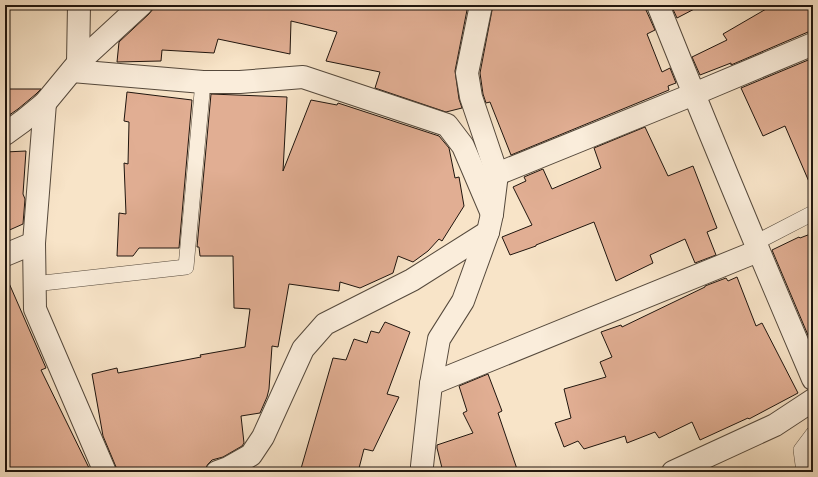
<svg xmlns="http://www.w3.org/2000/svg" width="818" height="477" viewBox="0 0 818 477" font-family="'IM FELL French Canon',serif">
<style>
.building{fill:#e1ae93;stroke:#1f150e}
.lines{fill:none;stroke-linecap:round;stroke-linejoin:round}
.service-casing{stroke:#55493c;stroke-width:16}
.minor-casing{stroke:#55493c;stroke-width:24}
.service{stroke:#faeddb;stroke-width:15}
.minor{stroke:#faeddb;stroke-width:22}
</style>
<rect width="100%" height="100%" fill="#f8e4c8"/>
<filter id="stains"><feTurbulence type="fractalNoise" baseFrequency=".005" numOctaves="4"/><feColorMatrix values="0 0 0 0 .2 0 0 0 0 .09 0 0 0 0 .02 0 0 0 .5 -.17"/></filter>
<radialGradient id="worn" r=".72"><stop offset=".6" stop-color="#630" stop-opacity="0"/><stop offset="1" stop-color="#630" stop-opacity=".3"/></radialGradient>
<g class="building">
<path d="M153,5H468L455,71L459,99L462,108L446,112L375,88L380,72L326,61L337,32L291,21L290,54L218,39L214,53L162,50L161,61L117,62L119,42L149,14L153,9Z"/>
<path d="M493,5H646V10L655,30L647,34L662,72L670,68L676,83L668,86L669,90L511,155L490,102L486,103L483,94L480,73Z"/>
<path d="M671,5H702L677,18Z"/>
<path d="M773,5H813V32H808L731,65V63L700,75L692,57L727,40L723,34Z"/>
<path d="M813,58V191L785,126L763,136L741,88Z"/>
<path d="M5,89H41L36,94L18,109L5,118Z"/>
<path d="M127,92L192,100L179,248H139L133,256H117L119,213L126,214L124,163L128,164L129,122L124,121Z"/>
<path d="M211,94L287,97L283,171L311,100L337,105L338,103L439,136L449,148L455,178L459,177L464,206L442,241L439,239L428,251L413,262L398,256L393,273L360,288L340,282L339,291L289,284L278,347L272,346L269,389L267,397L260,413L241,416L244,443L242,446L223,457L212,460L208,464L205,469V472H117L116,467L103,436L92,374L117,368L118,373L201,357L200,355L245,347L250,309L234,308L233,256H200L199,247H197Z"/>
<path d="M645,127L668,176L693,166L717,228L707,232L716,255L695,263L685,239L650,255L653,263L616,281L594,222L536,245V246L510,255L502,237L532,225L513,187L526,181L524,177L543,169L552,189L601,168L594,148Z"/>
<path d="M26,151L23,194L25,199L23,224L5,232V152Z"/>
<path d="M813,233V347L772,250L799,237L800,238Z"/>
<path d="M5,274L46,368L41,370L91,472H5Z"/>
<path d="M737,277L756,326L762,323L798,393L749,419L748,418L700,440L692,422L659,438L655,432L627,443L625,436L584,449L578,441L564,447L555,423L571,418L564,389L606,377L600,362L612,357L601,332L621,325L622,327L705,287V286L726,278L728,281Z"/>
<path d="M385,322L410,332L387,394L399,397L373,451L364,449L358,472H300L333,358L346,360L354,339L367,343L371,331L379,333Z"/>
<path d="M488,374L502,411L498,413L518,472H443L437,448V445L473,433L463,413L467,411L459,386Z"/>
</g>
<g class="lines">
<defs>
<g id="service">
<path d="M755,243L813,213"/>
<path d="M34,284L186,267L203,82"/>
<path d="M804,472L801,450L813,434"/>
</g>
<g id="minor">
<path d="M658,5C708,130 760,255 813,379"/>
<path d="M78,63L79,5"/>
<path d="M72,71L203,82H240L303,77L447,125L463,146L492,214"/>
<path d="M45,103L34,243L35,309L105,472"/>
<path d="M5,134L23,121L45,103L78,63L141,5"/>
<path d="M497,174L694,94L813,44"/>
<path d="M5,255L34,243"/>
<path d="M431,384L758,251"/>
<path d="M217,472L228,468L251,455L263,437L303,349L325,324L412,280L488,232"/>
<path d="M422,472V466L431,384L439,339L463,301L488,232L492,214L497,174L471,97L467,73L481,5"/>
<path d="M673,472L775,425L813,400"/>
</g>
</defs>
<use href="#service" class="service-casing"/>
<use href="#minor" class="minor-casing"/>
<use href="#service" class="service"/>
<use href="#minor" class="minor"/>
</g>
<rect width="818" height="477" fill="none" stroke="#f8e4c8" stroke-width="20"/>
<rect x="6" y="6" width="806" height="465" fill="none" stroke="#1f150e" stroke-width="2"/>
<rect x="10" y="10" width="798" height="457" fill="none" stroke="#1f150e"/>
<rect width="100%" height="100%" filter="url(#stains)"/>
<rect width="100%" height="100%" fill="url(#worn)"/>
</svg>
